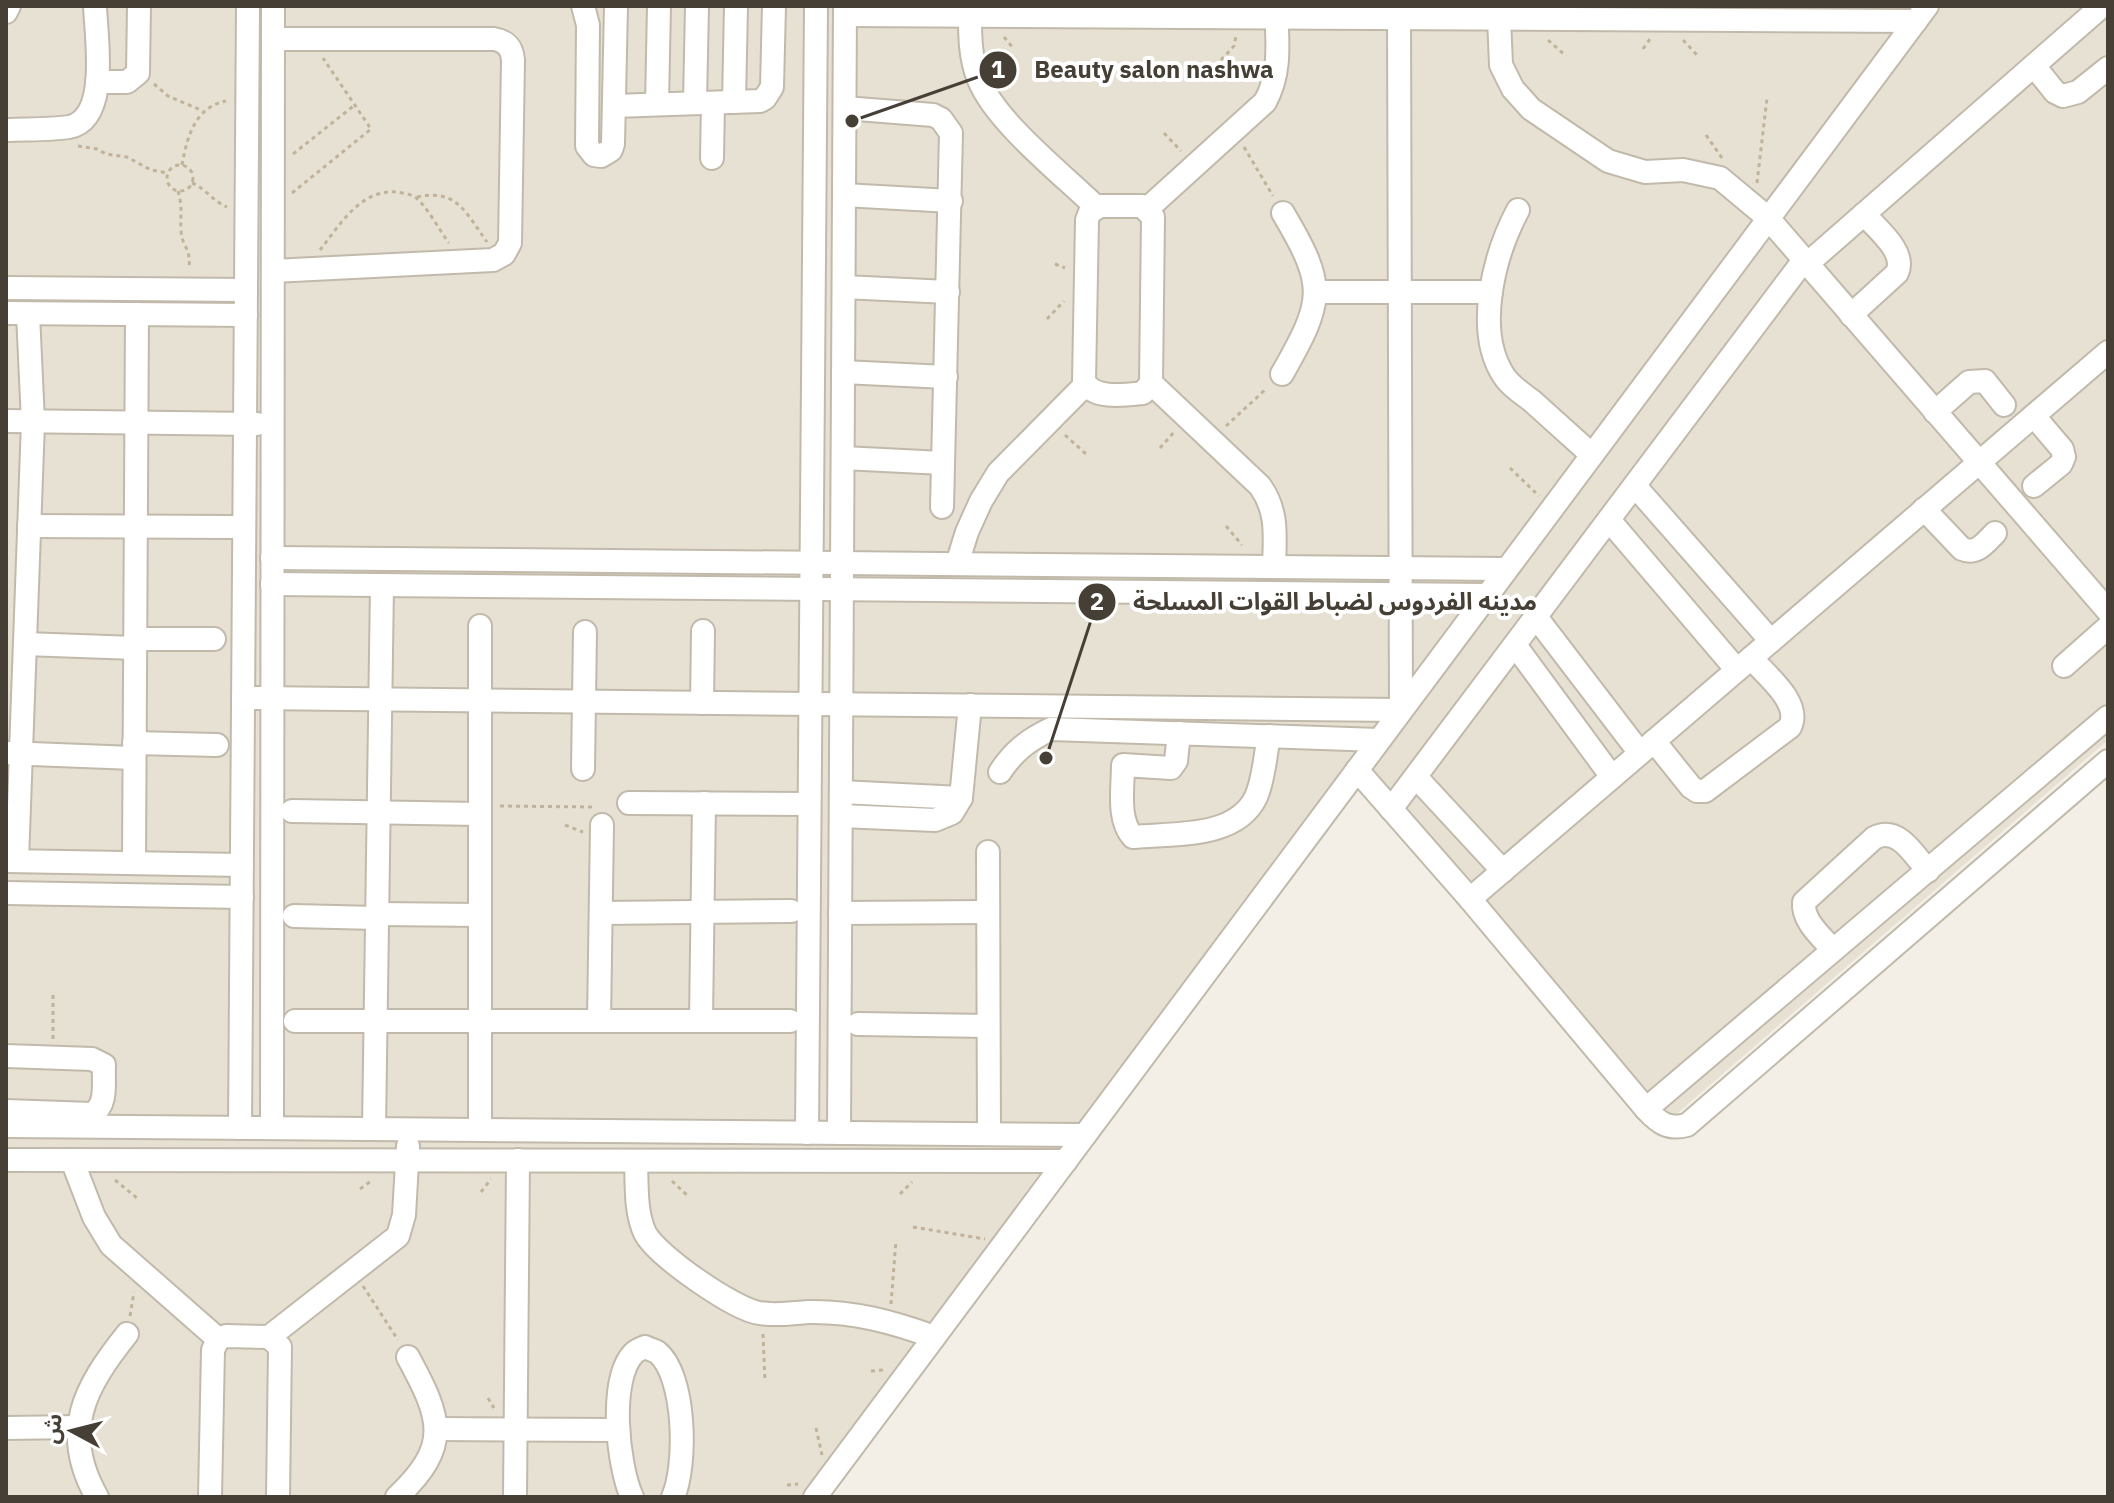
<svg xmlns="http://www.w3.org/2000/svg" width="2114" height="1503" viewBox="0 0 2114 1503" font-family="'IBM Plex Sans','Noto Sans Arabic',sans-serif">
<style>
.residential{fill:#e7e1d4}
.lines{fill:none;stroke-linecap:round;stroke-linejoin:round}
.minor-casing{stroke:#c1baab;stroke-width:26}
.path{stroke:#c0b399;stroke-width:3;stroke-dasharray:4 4;stroke-linecap:butt}
.minor{stroke:#fff;stroke-width:22}
.leader{fill:none;stroke:#453f35;stroke-width:3}
.callout-dot{fill:#453f35;stroke:#fff;stroke-width:3}
.mark-label{font-size:24px;text-anchor:middle;font-weight:bold;fill:#fff}
.callout-label{font-size:24px;text-anchor:middle;font-weight:bold;fill:#453f35;stroke:#fff;stroke-width:8;stroke-linejoin:round;paint-order:stroke}
</style>
<rect width="100%" height="100%" fill="#f3efe6"/>
<path class="residential" d="M6,6H2108V740L1658,1130L1356,777L830,1497H6Z"/>
<g class="lines">
<defs>
<g id="minor">
<path d="M583,6L588,25L587,146L594,155L601,156L611,150L613,144L616,6"/>
<path d="M970,6C970,31 969,56 979,80C996,122 1062,174 1096,207"/>
<path d="M6,12L9,6"/>
<path d="M845,15L1916,21"/>
<path d="M1499,18L1501,65L1513,89L1531,109L1608,161L1645,172L1683,170L1720,178L1768,218L2108,611"/>
<path d="M2034,66L2055,92L2063,96L2078,92L2108,68"/>
<path d="M97,82H127L138,73L139,6"/>
<path d="M734,102L736,6"/>
<path d="M695,103L697,6"/>
<path d="M657,104L659,6"/>
<path d="M614,106L760,101L765,98L772,87L774,6"/>
<path d="M845,108L933,115L941,119L951,133L942,507"/>
<path d="M6,130C27,129 49,130 69,127C110,119 96,37 95,6"/>
<path d="M712,158L713,103"/>
<path d="M844,195L951,201"/>
<path d="M1100,206H1142L1153,217L1151,383L1143,393C1125,395 1093,400 1084,381L1087,220L1090,212Z"/>
<path d="M1147,209L1265,102C1282,72 1277,39 1276,6"/>
<path d="M1518,210C1494,255 1474,331 1504,376C1510,386 1523,394 1532,401C1552,419 1572,437 1592,455"/>
<path d="M1807,264L2102,6"/>
<path d="M273,271L493,260L504,254L510,243L513,60C512,48 506,41 494,39H273"/>
<path d="M844,287L948,292"/>
<path d="M6,288L246,290"/>
<path d="M1316,292H1491"/>
<path d="M6,313L246,315"/>
<path d="M1851,315L1897,273C1907,252 1877,229 1864,214"/>
<path d="M843,372L946,377"/>
<path d="M1282,374C1324,300 1327,287 1283,213"/>
<path d="M1151,383L1260,486C1278,511 1275,536 1274,566"/>
<path d="M1935,412L1969,382L1985,381L2004,405"/>
<path d="M2034,416L2062,449L2064,457L2061,464L2034,486"/>
<path d="M6,421L257,424"/>
<path d="M843,458L943,463"/>
<path d="M1635,486L1771,641"/>
<path d="M1924,509L1962,549C1977,555 1985,543 1995,533"/>
<path d="M1609,520L1737,670"/>
<path d="M29,526L232,527"/>
<path d="M272,558L1506,569"/>
<path d="M957,564L967,532L981,501L998,473L1085,385"/>
<path d="M272,584L1487,595"/>
<path d="M1536,617L1640,753"/>
<path d="M480,626V1130"/>
<path d="M135,639H214"/>
<path d="M25,644L135,648"/>
<path d="M1515,645L1612,777"/>
<path d="M2064,666L2108,627"/>
<path d="M243,698L1401,710L1399,18"/>
<path d="M702,703L703,631"/>
<path d="M1179,733L1176,761L1171,768L1123,765C1123,787 1117,820 1133,837C1174,833 1236,839 1256,797C1264,779 1265,756 1269,736"/>
<path d="M1654,741L1691,787L1697,791H1705L1790,727C1802,703 1766,675 1751,658"/>
<path d="M134,743L217,745"/>
<path d="M6,753L134,758"/>
<path d="M583,769L585,632"/>
<path d="M1357,770L1470,899L1646,1109C1659,1123 1668,1130 1687,1125L2108,761"/>
<path d="M1000,772C1014,751 1028,740 1051,729L1379,740"/>
<path d="M1416,777L1503,871"/>
<path d="M841,792L961,798"/>
<path d="M629,803L809,804"/>
<path d="M1391,809L1804,260"/>
<path d="M292,811L480,814"/>
<path d="M841,816L935,820L952,813L961,798L970,705"/>
<path d="M988,852L989,1134"/>
<path d="M6,861L242,865"/>
<path d="M17,861L33,422L28,314"/>
<path d="M134,863L137,314"/>
<path d="M6,893L242,897"/>
<path d="M1470,899L2108,352"/>
<path d="M601,913L791,911"/>
<path d="M840,913L988,912"/>
<path d="M377,914L480,915"/>
<path d="M294,916L377,918"/>
<path d="M1833,950C1822,937 1802,921 1804,902L1874,838C1898,825 1914,855 1928,871"/>
<path d="M295,1021H790"/>
<path d="M599,1021L602,825"/>
<path d="M701,1021L704,803"/>
<path d="M858,1024L988,1026"/>
<path d="M6,1056L92,1059L104,1065C103,1082 108,1105 92,1114L6,1111"/>
<path d="M1646,1109L2108,717"/>
<path d="M6,1126L1085,1135"/>
<path d="M240,1128L248,6"/>
<path d="M272,1128L273,6"/>
<path d="M374,1129L382,585"/>
<path d="M807,1133L816,6"/>
<path d="M839,1133L845,6"/>
<path d="M6,1160L1066,1161"/>
<path d="M72,1160L94,1217L111,1245L218,1339"/>
<path d="M636,1161C637,1184 635,1212 645,1233C657,1256 734,1309 759,1313C777,1316 792,1313 808,1312C853,1311 893,1322 934,1337"/>
<path d="M269,1337L398,1236L404,1215L408,1146"/>
<path d="M6,1428L78,1427"/>
<path d="M436,1429L618,1430"/>
<path d="M97,1497C60,1432 84,1388 127,1334"/>
<path d="M210,1497L213,1350L218,1339L226,1336L269,1337L280,1347L278,1497"/>
<path d="M397,1497C452,1445 441,1418 408,1357"/>
<path d="M515,1497L518,1160"/>
<path d="M632,1497C618,1467 608,1379 634,1353C637,1350 641,1349 645,1347C649,1349 653,1350 657,1352C686,1375 687,1466 673,1497"/>
<path d="M815,1497L1927,6"/>
</g>
</defs>
<use href="#minor" class="minor-casing"/>
<g class="path">
<path d="M1004,37L1014,49"/>
<path d="M1548,40L1566,56"/>
<path d="M1683,40L1697,55"/>
<path d="M1643,49L1650,39"/>
<path d="M1221,60L1234,46L1236,36"/>
<path d="M154,84L168,96L203,111"/>
<path d="M1164,133L1181,151"/>
<path d="M1706,135L1722,158"/>
<path d="M78,146L97,149L106,154L127,157L151,170L168,173"/>
<path d="M1244,147L1273,196"/>
<path d="M293,154L356,104"/>
<circle cx="180" cy="178" r="13"/>
<path d="M182,165C187,137 195,107 226,101"/>
<path d="M192,183C206,189 214,202 227,207"/>
<path d="M1757,183L1767,98"/>
<path d="M178,191C183,208 180,215 181,231C182,247 191,247 189,268"/>
<path d="M292,193L371,129L323,58"/>
<path d="M417,197C457,188 466,213 487,242"/>
<path d="M320,250C340,225 360,189 397,192C401,193 411,194 415,197C426,205 440,231 449,243"/>
<path d="M1055,264L1065,268"/>
<path d="M1047,319L1064,301"/>
<path d="M1226,426L1267,388"/>
<path d="M1065,435L1086,454"/>
<path d="M1160,448L1174,432"/>
<path d="M1510,468L1539,496"/>
<path d="M1226,526L1242,545"/>
<path d="M500,806L593,807"/>
<path d="M565,825L583,832"/>
<path d="M53,1039V991"/>
<path d="M115,1180L137,1198"/>
<path d="M672,1181L689,1197"/>
<path d="M360,1189L371,1181"/>
<path d="M481,1192L491,1179"/>
<path d="M900,1194L912,1182"/>
<path d="M913,1227L985,1239"/>
<path d="M363,1286L398,1340"/>
<path d="M891,1304L896,1240"/>
<path d="M130,1316L134,1292"/>
<path d="M763,1334L765,1382"/>
<path d="M871,1371L883,1370"/>
<path d="M488,1398L494,1408"/>
<path d="M816,1428L822,1455"/>
<path d="M787,1485L798,1484"/>
</g>
<use href="#minor" class="minor"/>
</g>
<path class="leader" d="M852 121L998 70M1046 758L1097 602"/>
<g class="callout-dot">
<circle cx="852" cy="121" r="8"/>
<circle cx="1046" cy="758" r="8"/>
<circle cx="998" cy="70" r="20"/>
<circle cx="1097" cy="602" r="20"/>
</g>
<g class="mark-label">
<text x="998" y="78">1</text>
<text x="1097" y="610">2</text>
</g>
<g class="callout-label">
<text x="1154" y="78">Beauty salon nashwa</text>
<text x="1335" y="610">مدينه الفردوس لضباط القوات المسلحة</text>
</g>
<rect width="2114" height="1503" fill="none" stroke="#453f35" stroke-width="16"/>
<g transform="translate(72 1431) rotate(277)" stroke="#ffffff" stroke-width="6" paint-order="stroke">
<path d="M0-6L14 30L0 20L-14 30Z" fill="#453f35"/>
<text y="-12" font-size="22" font-weight="bold" text-anchor="middle" fill="#453f35">ش</text>
</g>
</svg>
